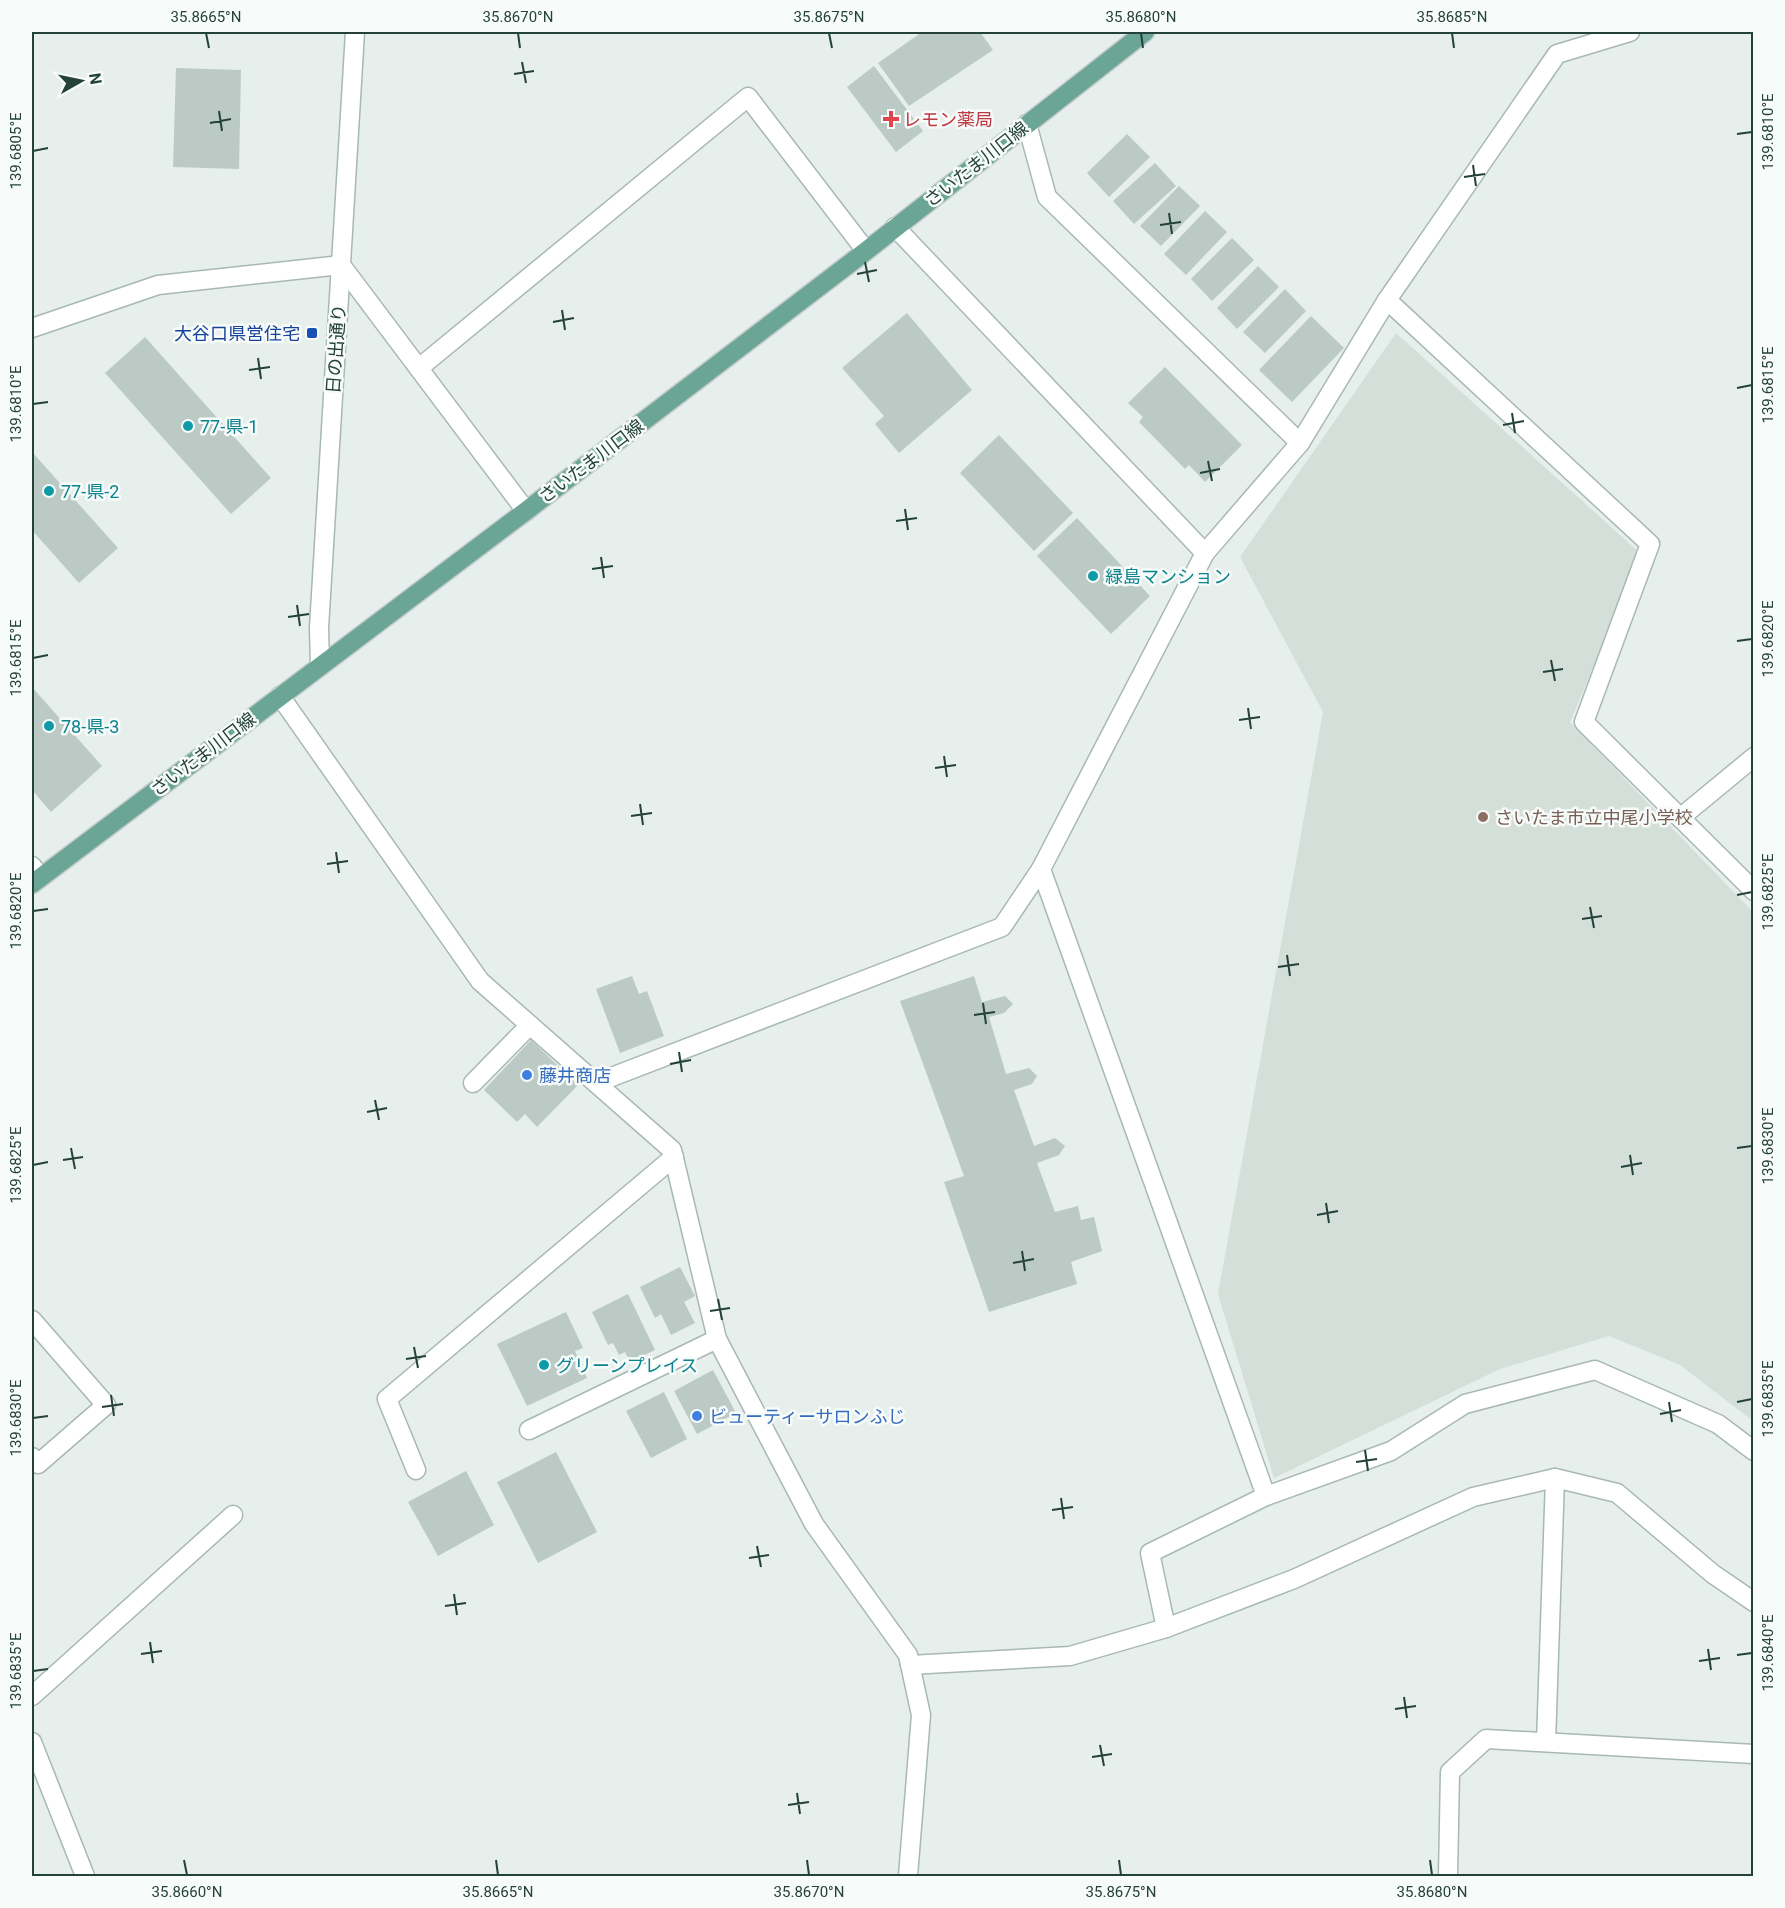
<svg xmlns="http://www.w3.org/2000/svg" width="1785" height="1908" viewBox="0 0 1785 1908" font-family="Roboto,'Noto Sans JP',sans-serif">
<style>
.built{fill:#d4dfda}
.building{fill:#bbcac4}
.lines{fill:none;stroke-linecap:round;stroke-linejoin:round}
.service-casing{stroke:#a8b8b2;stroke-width:21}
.minor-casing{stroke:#a8b8b2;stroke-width:21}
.tertiary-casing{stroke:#a8b8b2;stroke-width:21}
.primary-casing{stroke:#c2cac8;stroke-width:21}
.service{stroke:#fff;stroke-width:18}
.minor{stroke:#fff;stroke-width:18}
.tertiary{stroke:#fff;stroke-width:18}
.primary{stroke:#6aa596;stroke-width:18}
.ticks{fill:none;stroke:#24423a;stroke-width:2}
.health-dot{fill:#e0444e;stroke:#f7fbf9;stroke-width:2}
.transit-dot{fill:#1a4fb4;stroke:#f7fbf9;stroke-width:2}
.culture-dot{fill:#0f9aa8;stroke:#f7fbf9;stroke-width:2}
.education-dot{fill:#8d6e63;stroke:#f7fbf9;stroke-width:2}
.shop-dot{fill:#3f7fe0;stroke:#f7fbf9;stroke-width:2}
.labels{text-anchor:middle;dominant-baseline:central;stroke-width:5;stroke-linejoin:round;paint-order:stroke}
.health-label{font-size:18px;fill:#be3a42;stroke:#f7fbf9;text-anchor:start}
.street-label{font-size:18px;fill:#24423a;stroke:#f7fbf9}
.transit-label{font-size:18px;fill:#164399;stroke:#f7fbf9;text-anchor:end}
.culture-label{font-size:18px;fill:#0d838f;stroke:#f7fbf9;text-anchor:start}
.education-label{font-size:18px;fill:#785e54;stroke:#f7fbf9;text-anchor:start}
.shop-label{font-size:18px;fill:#366cbe;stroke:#f7fbf9;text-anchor:start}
.neatline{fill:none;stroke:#24423a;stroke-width:2}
.ticks-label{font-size:15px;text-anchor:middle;fill:#24423a}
</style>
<rect width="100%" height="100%" fill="#e6efeb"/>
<path class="built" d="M1396,333L1641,554L1570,722L1753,912V1421L1680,1365L1609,1336L1500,1369L1274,1478L1218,1294L1323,712L1240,557Z"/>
<g class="building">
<path d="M922,32H980L993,50L909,106L878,63Z"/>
<path d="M874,66L923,131L896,152L847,87Z"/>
<path d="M176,68L241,70L239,169L173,167Z"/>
<path d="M1127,134L1150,157L1109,197L1087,173Z"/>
<path d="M1155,163L1176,186L1134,224L1113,201Z"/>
<path d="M1179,186L1200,206L1161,246L1140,226Z"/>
<path d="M1205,211L1227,232L1186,275L1164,254Z"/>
<path d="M1232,238L1254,260L1212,301L1191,279Z"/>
<path d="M1258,266L1279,287L1237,329L1217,308Z"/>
<path d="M1285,289L1306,311L1265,353L1243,332Z"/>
<path d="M907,313L972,390L899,453L875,424L884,416L842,368Z"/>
<path d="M1311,316L1344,348L1292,402L1259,370Z"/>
<path d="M145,337L271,478L231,514L105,373Z"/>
<path d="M1165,367L1242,445L1205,482L1189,465L1185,469L1139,422L1143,417L1128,403Z"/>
<path d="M999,435L1073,513L1034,551L960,473Z"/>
<path d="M32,452L118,548L79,583L32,530Z"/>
<path d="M1077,518L1150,596L1111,634L1037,556Z"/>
<path d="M32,687L102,766L51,812L32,790Z"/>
<path d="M632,976L639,994L647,991L664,1036L620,1053L596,989Z"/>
<path d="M974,976L982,1002L1005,996L1013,1004L1004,1013L989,1017L1006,1074L1029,1068L1037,1076L1032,1084L1014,1090L1034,1146L1055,1138L1065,1146L1059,1155L1037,1163L1055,1212L1078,1206L1081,1220L1094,1217L1102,1251L1071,1262L1077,1284L989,1312L944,1182L964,1176L900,1001Z"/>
<path d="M531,1040L578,1085L537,1127L525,1114L517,1122L484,1090Z"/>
<path d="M680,1267L695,1296L684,1302L695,1323L671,1335L661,1314L655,1318L640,1287Z"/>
<path d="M628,1294L655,1350L630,1362L625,1352L619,1355L613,1343L608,1345L592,1312Z"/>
<path d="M566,1312L583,1348L575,1351L587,1378L527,1406L497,1344Z"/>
<path d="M713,1370L736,1413L697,1434L674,1391Z"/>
<path d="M664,1392L687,1439L651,1458L626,1411Z"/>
<path d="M556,1452L597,1532L538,1563L497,1482Z"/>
<path d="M466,1471L494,1525L438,1556L408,1502Z"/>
</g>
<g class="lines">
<defs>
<g id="service">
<path d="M473,1083L530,1025"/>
<path d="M32,1320L106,1405L38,1464L32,1457"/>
<path d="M910,1665L1070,1656L1166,1628L1294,1579L1473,1497L1555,1478L1617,1493L1713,1574L1754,1602"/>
</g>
<g id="minor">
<path d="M1027,124L1047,197L1300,443"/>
<path d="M895,227L1205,553L1041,869L1266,1496L1391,1451L1465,1404L1595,1370L1718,1424L1754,1451"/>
<path d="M1387,300L1650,544L1584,722L1754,891"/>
<path d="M32,328L158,285L341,265L526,511"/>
<path d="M419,368L748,97L866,251"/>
<path d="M1205,553L1300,443L1387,300L1557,54L1630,32"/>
<path d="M280,696L480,981L672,1150L717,1339L814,1524L908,1655L921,1715L908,1876"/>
<path d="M1680,818L1754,757"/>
<path d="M32,866L40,876"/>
<path d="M596,1083L1002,927L1041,869"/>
<path d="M529,1430L717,1339"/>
<path d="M416,1470L387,1399L674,1157"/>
<path d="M1166,1628L1150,1553L1266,1496"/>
<path d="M32,1696L233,1515"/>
<path d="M32,1742L85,1876"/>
<path d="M1546,1742L1555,1478"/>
<path d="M1448,1876L1450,1772L1486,1739L1754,1754"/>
</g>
<path id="tertiary" d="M320,666L319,628L355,32"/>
<path id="primary" d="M32,884L526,511L866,251L1145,32"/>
</defs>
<use href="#service" class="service-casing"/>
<use href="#minor" class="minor-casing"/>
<use href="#tertiary" class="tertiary-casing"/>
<use href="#primary" class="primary-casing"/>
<use href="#service" class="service"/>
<use href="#minor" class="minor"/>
<use href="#tertiary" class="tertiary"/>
<use href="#primary" class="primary"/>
</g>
<path class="ticks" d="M206,33L209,48M518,33L520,48M829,33L832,48M1141,33L1143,48M1452,33L1454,48M522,62L526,83M514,74L534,71M219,111L222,131M210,123L231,119M1737,134L1752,132M33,151L48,148M1473,165L1476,186M1464,177L1485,174M1169,213L1172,234M1160,225L1181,222M865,262L869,282M857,274L877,270M562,310L565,330M553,322L574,318M258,358L261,379M249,370L270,367M1737,388L1752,385M33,404L48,402M1512,413L1515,433M1503,425L1524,421M1208,461L1212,481M1200,473L1220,469M905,509L908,530M896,521L917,518M601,557L604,578M592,569L613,566M297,605L300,626M288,617L309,614M1737,641L1752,639M33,658L48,655M1551,660L1555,681M1543,672L1563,669M1248,708L1251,729M1239,720L1260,717M944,756L947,777M935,768L956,765M640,804L643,825M631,816L652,813M336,852L339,873M327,864L348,861M1737,895L1752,892M1590,907L1594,928M33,911L48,909M1582,919L1602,916M1287,955L1290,976M1278,967L1299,964M983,1003L986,1024M974,1015L995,1012M679,1052L682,1072M670,1064L691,1060M375,1100L379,1120M367,1112L387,1108M71,1148L75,1169M1737,1148L1752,1146M1630,1155L1633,1175M63,1160L83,1157M33,1165L48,1162M1621,1167L1642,1163M1326,1203L1329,1223M1317,1215L1338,1211M1022,1251L1025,1271M1013,1263L1034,1259M718,1299L722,1320M710,1311L730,1308M414,1347L418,1368M406,1359L426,1356M111,1395L114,1416M1669,1402L1672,1422M1737,1402L1752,1399M102,1407L123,1404M1660,1414L1681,1410M33,1418L48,1416M1365,1450L1368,1471M1356,1462L1377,1459M1061,1498L1064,1519M1052,1510L1073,1507M757,1546L761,1567M749,1558L769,1555M454,1594L457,1615M445,1606L466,1603M150,1642L153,1663M1708,1649L1711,1670M141,1654L162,1651M1737,1655L1752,1653M1699,1661L1720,1658M33,1671L48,1669M1404,1697L1407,1718M1395,1709L1416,1706M1100,1745L1104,1766M1092,1757L1112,1754M797,1793L800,1814M788,1805L809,1802M184,1860L187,1875M496,1860L498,1875M807,1860L809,1875M1119,1860L1121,1875M1430,1860L1432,1875"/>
<path class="health-dot" d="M888 110h6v6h6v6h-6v6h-6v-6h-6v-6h6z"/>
<rect class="transit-dot" x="306" y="327" width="12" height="12" rx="3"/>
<g class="culture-dot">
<circle cx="188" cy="426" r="6"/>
<circle cx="49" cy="491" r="6"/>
<circle cx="1093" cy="576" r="6"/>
<circle cx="49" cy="726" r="6"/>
<circle cx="544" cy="1365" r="6"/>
</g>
<circle class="education-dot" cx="1483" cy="817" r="6"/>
<g class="shop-dot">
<circle cx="527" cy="1075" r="6"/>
<circle cx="697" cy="1416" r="6"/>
</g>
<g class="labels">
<g class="health-label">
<text x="903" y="119">レモン薬局</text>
</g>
<g class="street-label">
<text transform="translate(976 164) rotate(-38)">さいたま川口線</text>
<text transform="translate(336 349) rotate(-86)">日の出通り</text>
<text transform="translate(591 461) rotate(-37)">さいたま川口線</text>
<text transform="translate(203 754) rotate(-37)">さいたま川口線</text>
</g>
<g class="transit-label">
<text x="300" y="333">大谷口県営住宅</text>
</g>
<g class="culture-label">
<text x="200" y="426">77-県-1</text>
<text x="61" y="491">77-県-2</text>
<text x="1105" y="576">緑島マンション</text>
<text x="61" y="726">78-県-3</text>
<text x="556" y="1365">グリーンプレイス</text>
</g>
<g class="education-label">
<text x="1495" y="817">さいたま市立中尾小学校</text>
</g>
<g class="shop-label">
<text x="539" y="1075">藤井商店</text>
<text x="709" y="1416">ビューティーサロンふじ</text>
</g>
</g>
<rect width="1785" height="1908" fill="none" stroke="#f7fbf9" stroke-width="66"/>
<g transform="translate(81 81) rotate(81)" stroke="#f7fbf9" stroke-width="4.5" paint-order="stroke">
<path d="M0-4.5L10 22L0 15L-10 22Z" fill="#24423a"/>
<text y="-9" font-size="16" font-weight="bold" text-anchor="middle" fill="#24423a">N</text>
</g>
<rect x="33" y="33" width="1719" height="1842" class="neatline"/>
<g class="ticks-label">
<text x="206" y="22">35.8665°N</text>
<text x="518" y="22">35.8670°N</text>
<text x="829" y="22">35.8675°N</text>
<text x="1141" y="22">35.8680°N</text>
<text x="1452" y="22">35.8685°N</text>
<text transform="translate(1768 132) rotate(-90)" y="5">139.6810°E</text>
<text transform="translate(16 151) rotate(-90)" y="5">139.6805°E</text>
<text transform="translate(1768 385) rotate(-90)" y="5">139.6815°E</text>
<text transform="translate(16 404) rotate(-90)" y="5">139.6810°E</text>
<text transform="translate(1768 639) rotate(-90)" y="5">139.6820°E</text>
<text transform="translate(16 658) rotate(-90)" y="5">139.6815°E</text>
<text transform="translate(1768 892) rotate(-90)" y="5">139.6825°E</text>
<text transform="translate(16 911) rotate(-90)" y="5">139.6820°E</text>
<text transform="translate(1768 1146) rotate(-90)" y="5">139.6830°E</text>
<text transform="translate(16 1165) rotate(-90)" y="5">139.6825°E</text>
<text transform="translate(1768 1399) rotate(-90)" y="5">139.6835°E</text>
<text transform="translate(16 1418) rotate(-90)" y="5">139.6830°E</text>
<text transform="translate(1768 1653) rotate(-90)" y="5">139.6840°E</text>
<text transform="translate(16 1671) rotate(-90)" y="5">139.6835°E</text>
<text x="187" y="1897">35.8660°N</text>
<text x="498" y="1897">35.8665°N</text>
<text x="809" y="1897">35.8670°N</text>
<text x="1121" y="1897">35.8675°N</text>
<text x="1432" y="1897">35.8680°N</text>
</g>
</svg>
